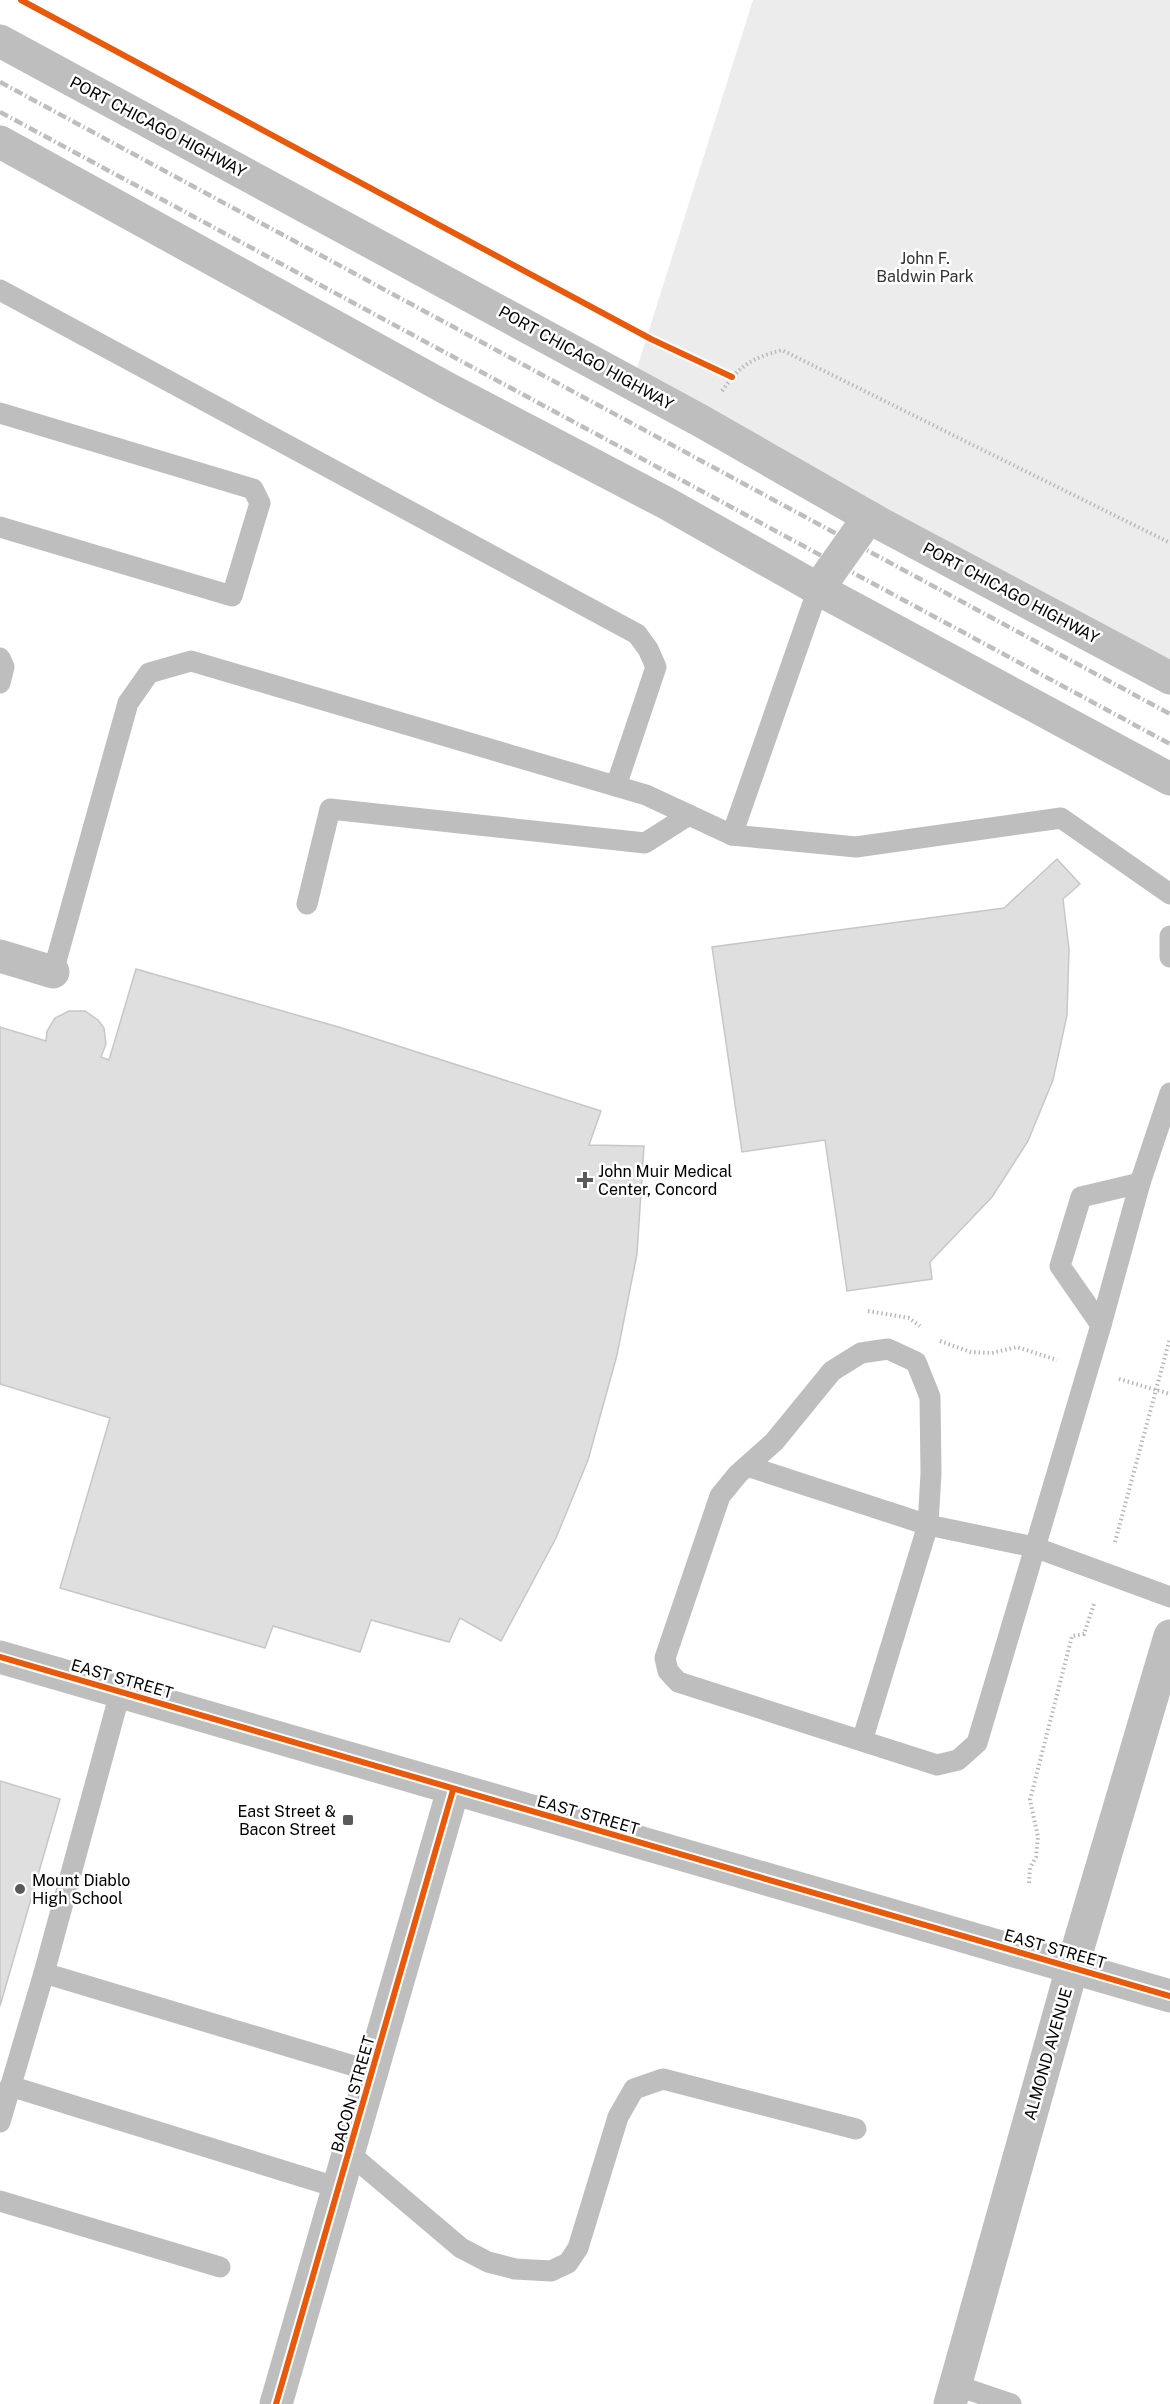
<svg xmlns="http://www.w3.org/2000/svg" width="1170" height="2404" viewBox="0 0 1170 2404" font-family="'Public Sans',sans-serif">
<style>
.green{fill:#ececec}
.building{fill:#dfdfdf;stroke:#c7c7c7;stroke-width:1.5}
.lines{fill:none;stroke-linecap:round;stroke-linejoin:round}
.path{stroke:#b9b9b9;stroke-width:4;stroke-dasharray:1.5 3;stroke-linecap:butt}
.service{stroke:#bebebe;stroke-width:21}
.minor{stroke:#bebebe;stroke-width:33}
.tertiary{stroke:#bebebe;stroke-width:33}
.primary{stroke:#bebebe;stroke-width:33}
.rail{stroke:#bebebe;stroke-width:4.5;stroke-dasharray:9 3 1.5 3;stroke-linecap:butt}
.cycleway-casing{stroke:#fff;stroke-width:10}
.cycleway{stroke:#e8590c;stroke-width:6}
.poi-dot{fill:#595959;stroke:#fff;stroke-width:2}
.labels{text-anchor:middle;dominant-baseline:central;stroke-width:5;stroke-linejoin:round;paint-order:stroke}
.street-label{font-size:16px;fill:#000;stroke:#fff}
.park-label{font-size:16px;fill:#333;stroke:#fff}
.poi-label{font-size:16px;fill:#000;stroke:#fff;text-anchor:start}
</style>
<rect width="100%" height="100%" fill="#fff"/>
<path class="green" d="M753,0H1170V678L632,384Z"/>
<g class="building">
<path d="M1057,859L1080,884L1063,899L1069,949L1067,1015L1053,1080L1028,1141L992,1197L930,1262L932,1279L847,1291L825,1140L742,1152L712,947L1004,908Z"/>
<path d="M136,969L342,1028L601,1111L589,1145L644,1146L637,1254L617,1355L588,1460L556,1538L501,1641L460,1618L449,1642L371,1620L360,1652L273,1626L265,1648L60,1588L110,1418L0,1384V1027L46,1041L47,1031L55,1018L69,1011H85L98,1020L104,1028L106,1044L101,1057L109,1060Z"/>
<path d="M0,1781L60,1799L0,2006Z"/>
</g>
<g class="lines">
<g class="path">
<path d="M722,391C741,364 751,359 782,350L1170,543"/>
<path d="M868,1311L909,1318L920,1326"/>
<path d="M940,1341L971,1352L992,1353L1017,1347L1057,1360"/>
<path d="M1119,1379L1170,1394"/>
<path d="M1115,1542L1170,1338"/>
<path d="M1029,1883L1030,1868L1036,1857L1038,1837L1030,1800L1072,1636L1084,1634L1094,1604"/>
</g>
<g class="service">
<path d="M0,290L637,634L648,649L656,667L616,786"/>
<path d="M0,413L253,489L260,503L232,596L0,527"/>
<path d="M0,658L4,667L0,683"/>
<path d="M732,835L818,589"/>
<path d="M307,904L330,809L645,843L689,815"/>
<path d="M1170,936V957"/>
<path d="M53,972L128,703L149,673L191,661L646,795L732,835L856,847L1061,818L1170,894"/>
<path d="M1101,1325L1060,1266L1081,1197L1140,1183"/>
<path d="M747,1466L928,1525L1034,1547L1170,1597"/>
<path d="M862,1741L928,1525L931,1473L930,1397L916,1362L888,1349L861,1353L832,1371L774,1442L738,1474L720,1496L665,1658L668,1671L678,1682L937,1765L958,1760L977,1743L1101,1325L1140,1183L1170,1093"/>
<path d="M44,1973L374,2072"/>
<path d="M10,2086L339,2188"/>
<path d="M0,2122L44,1973L120,1693"/>
<path d="M350,2154L461,2248L488,2262L515,2269L551,2271L568,2263L578,2248L618,2117L634,2089L663,2079L856,2129"/>
<path d="M0,2201L220,2267"/>
<path d="M955,2385L1011,2404"/>
</g>
<g class="minor">
<path d="M0,956L53,972"/>
<path d="M276,2404L453,1790"/>
<path d="M950,2404L1072,1968L1170,1636"/>
</g>
<path class="tertiary" d="M0,1657L1170,1996"/>
<g class="primary">
<path d="M0,41L701,421L881,524L1170,678"/>
<path d="M0,142L448,389L666,503L818,589L1170,779"/>
<path d="M818,589L869,517"/>
</g>
<g class="rail">
<path d="M0,82L1170,714"/>
<path d="M0,112L1170,744"/>
</g>
<defs>
<g id="cycleway">
<path d="M21,0L651,339L732,377"/>
<path d="M0,1657L1170,1996"/>
<path d="M276,2404L453,1790"/>
</g>
</defs>
<use href="#cycleway" class="cycleway-casing"/>
<use href="#cycleway" class="cycleway"/>
</g>
<g class="poi-dot">
<path d="M582 1171h6v6h6v6h-6v6h-6v-6h-6v-6h6z"/>
<rect x="342" y="1814" width="12" height="12" rx="3"/>
<circle cx="20" cy="1889" r="6"/>
</g>
<g class="labels">
<g class="street-label">
<text transform="translate(158 127) rotate(28)">PORT CHICAGO HIGHWAY</text>
<text transform="translate(586 358) rotate(29)">PORT CHICAGO HIGHWAY</text>
<text transform="translate(1011 593) rotate(28)">PORT CHICAGO HIGHWAY</text>
<text transform="translate(122 1679) rotate(16)">EAST STREET</text>
<text transform="translate(588 1815) rotate(16)">EAST STREET</text>
<text transform="translate(1055 1949) rotate(16)">EAST STREET</text>
<text transform="translate(1048 2054) rotate(-74)">ALMOND AVENUE</text>
<text transform="translate(353 2094) rotate(-74)">BACON STREET</text>
</g>
<g class="park-label">
<text x="925" y="258">John F.<tspan x="925" dy="18">Baldwin Park</tspan></text>
</g>
<g class="poi-label">
<text x="598" y="1171">John Muir Medical<tspan x="598" dy="18">Center, Concord</tspan></text>
<text x="336" y="1811" text-anchor="end">East Street &amp;<tspan x="336" dy="18">Bacon Street</tspan></text>
<text x="32" y="1880">Mount Diablo<tspan x="32" dy="18">High School</tspan></text>
</g>
</g>
</svg>
